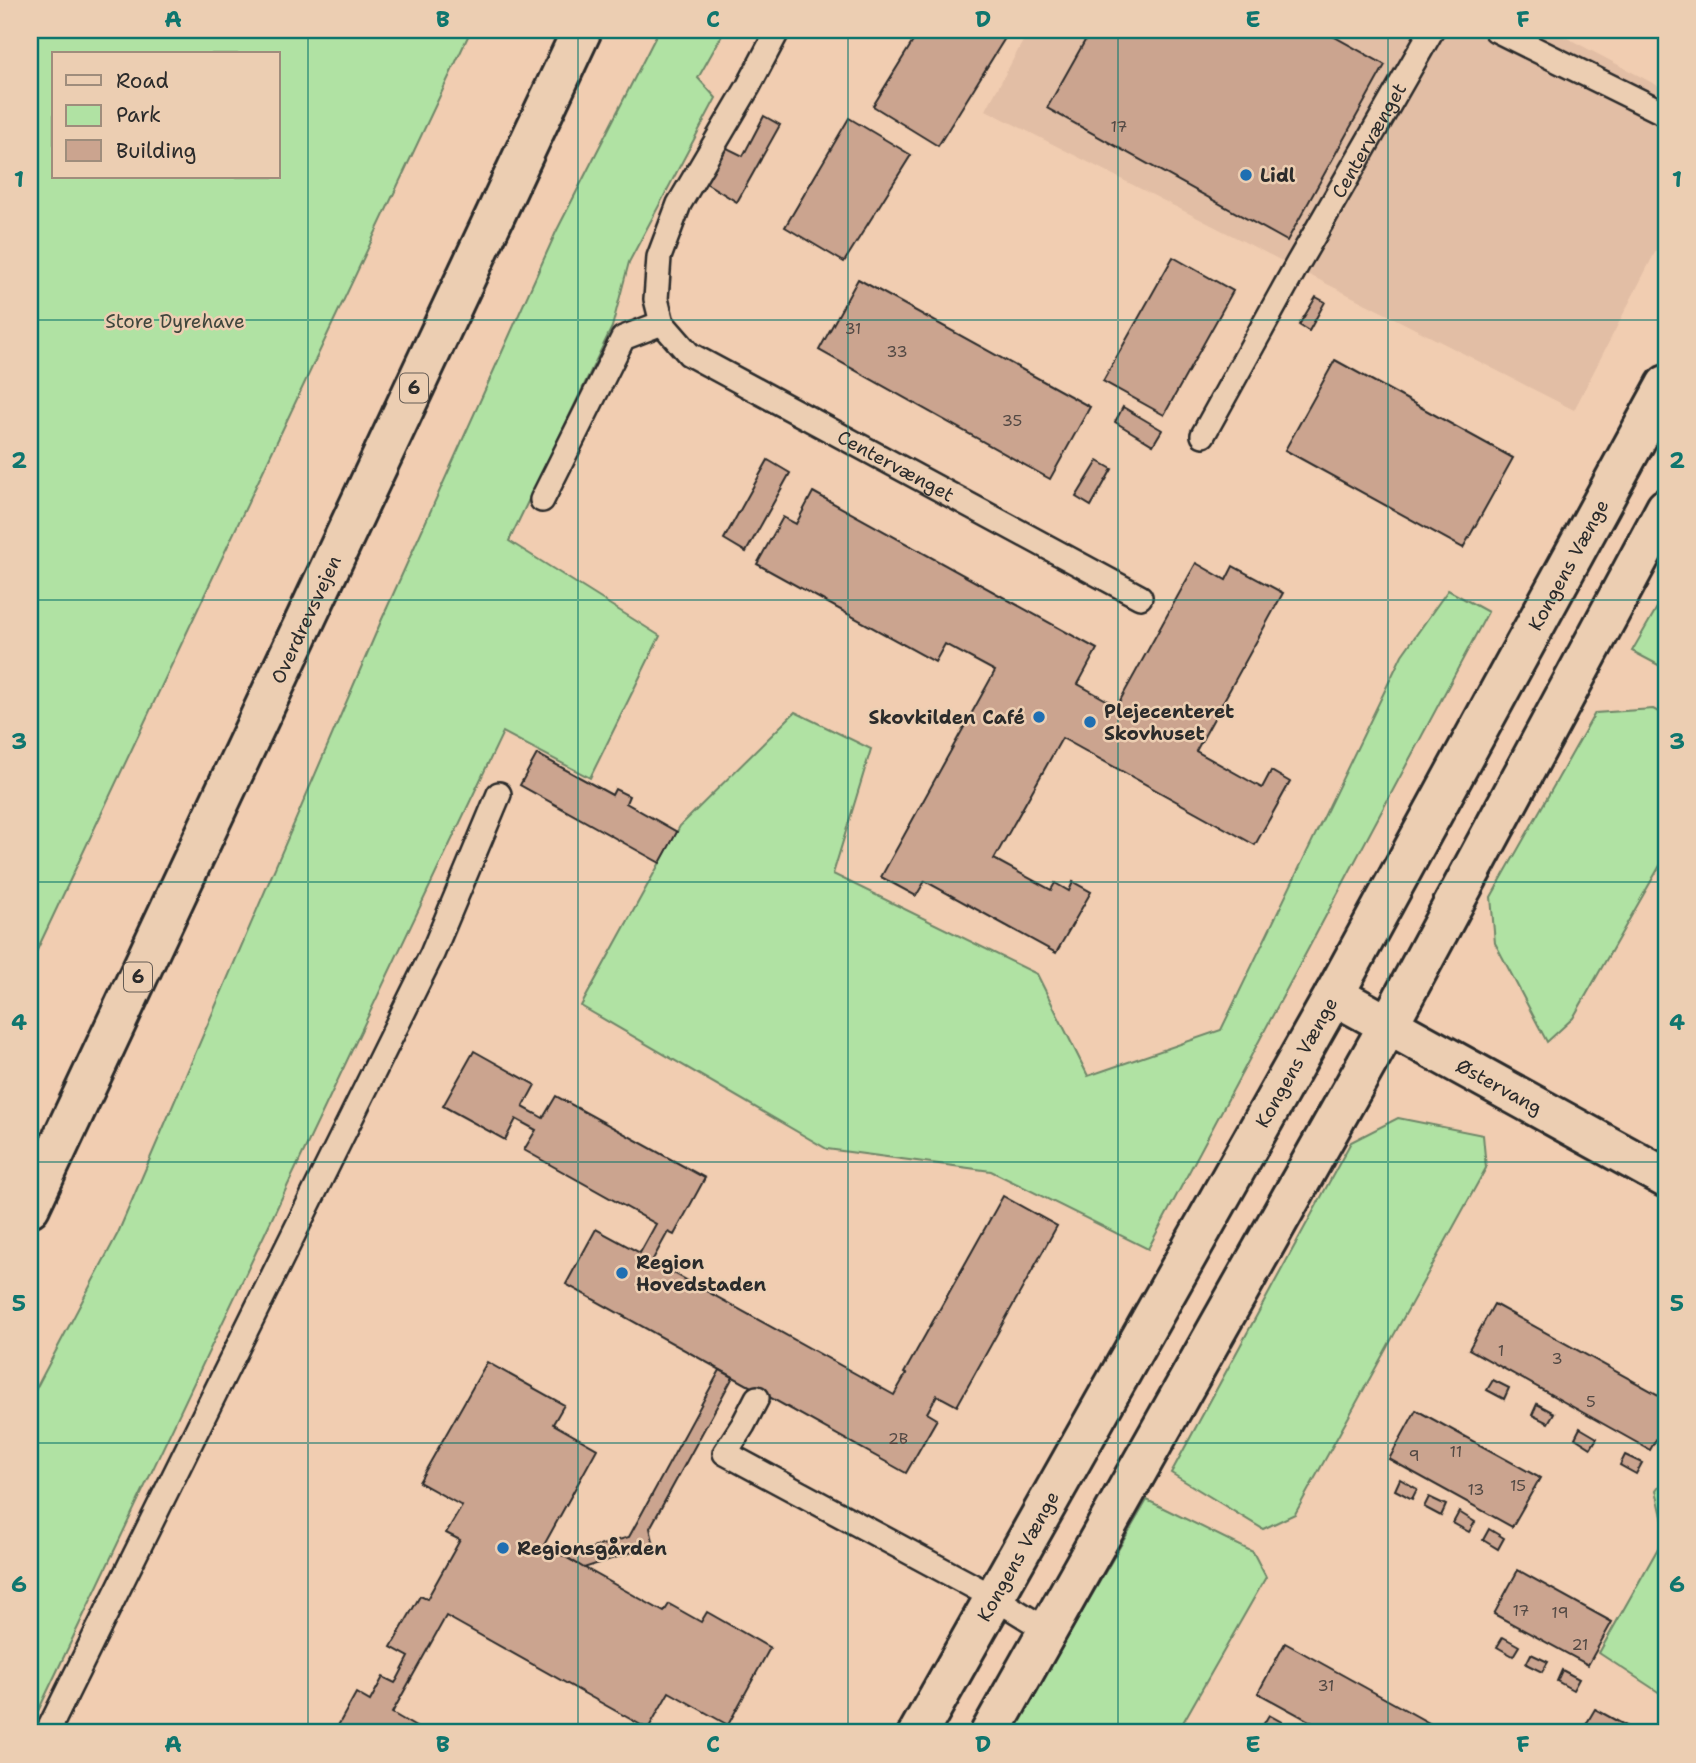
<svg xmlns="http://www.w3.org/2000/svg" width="1696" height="1763" viewBox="0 0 1696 1763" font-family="'Shantell Sans',sans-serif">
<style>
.built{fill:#e2bea5}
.green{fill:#b0e2a3;stroke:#6e8667;stroke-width:2;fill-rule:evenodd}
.building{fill:#cba48f;stroke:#2b2b2b;stroke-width:2}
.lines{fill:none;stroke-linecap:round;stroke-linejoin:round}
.lane-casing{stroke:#2b2b2b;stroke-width:28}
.street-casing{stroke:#2b2b2b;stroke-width:44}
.secondary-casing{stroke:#2b2b2b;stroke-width:44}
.primary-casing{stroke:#2b2b2b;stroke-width:44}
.lane{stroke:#ecceb2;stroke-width:23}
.street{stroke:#ecceb2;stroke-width:38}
.secondary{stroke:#ecceb2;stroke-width:38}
.primary{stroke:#ecceb2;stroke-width:38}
.grid{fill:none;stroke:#0f766e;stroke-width:2;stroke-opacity:0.55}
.poi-dot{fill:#1f6fb2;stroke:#ecceb2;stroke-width:2.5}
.labels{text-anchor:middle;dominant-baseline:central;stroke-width:5;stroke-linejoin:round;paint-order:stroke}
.number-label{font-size:16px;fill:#534944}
.shield{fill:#ecceb2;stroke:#655c54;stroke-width:2}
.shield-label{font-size:18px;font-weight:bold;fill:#2b2b2b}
.street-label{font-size:19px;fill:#2b2b2b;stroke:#ecceb2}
.poi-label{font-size:19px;font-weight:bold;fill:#2b2b2b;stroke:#ecceb2;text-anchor:start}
.park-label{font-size:19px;fill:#3f463d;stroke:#ecceb2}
.neatline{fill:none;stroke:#0f766e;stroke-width:2.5}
.grid-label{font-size:23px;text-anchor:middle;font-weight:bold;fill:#0f766e}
</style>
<rect width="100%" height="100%" fill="#f1cdb1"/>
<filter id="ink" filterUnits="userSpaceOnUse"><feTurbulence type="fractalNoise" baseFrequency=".0143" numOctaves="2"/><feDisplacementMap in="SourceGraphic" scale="14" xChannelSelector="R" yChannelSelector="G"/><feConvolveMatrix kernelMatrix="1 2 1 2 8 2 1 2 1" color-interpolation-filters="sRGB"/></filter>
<g filter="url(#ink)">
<path class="built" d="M1029,30H1552L1666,90V231L1574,410L986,110Z"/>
<g class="green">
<path d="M30,30H471L30,965ZM278,54V177H54V54Z"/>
<path d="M659,30H725L698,78L716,98L629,262L612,327L509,541L660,636L590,778L503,732L30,1728V1400L118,1233L382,619L556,232Z"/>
<path d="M1448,590L1488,612L1148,1249L991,1171L827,1149L581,1006L680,826L795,712L871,749L833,874L1037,974L1088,1076L1221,1030L1402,655Z"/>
<path d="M1666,592V669L1632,651Z"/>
<path d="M1653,709L1666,716V855L1573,1018L1547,1042L1495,943L1491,897L1595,713Z"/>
<path d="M1398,1118L1483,1135L1486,1168L1295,1514L1263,1529L1171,1473L1351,1142Z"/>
<path d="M1666,1476V1697L1599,1653L1666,1534L1656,1490Z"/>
<path d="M1147,1500L1253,1552L1266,1577L1177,1733H1012Z"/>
</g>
<g class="building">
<path d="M920,30H1010L938,146L873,106Z"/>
<path d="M1091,30H1322L1385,65L1287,241L1047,108Z"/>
<path d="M764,116L780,125L737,202L701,180L721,145L743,156Z"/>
<path d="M849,118L911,155L844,262L785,227Z"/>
<path d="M1173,257L1233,291L1164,415L1103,381Z"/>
<path d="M858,279L1090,407L1050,479L819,350Z"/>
<path d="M1316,297L1325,302L1309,331L1299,325Z"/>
<path d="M1335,360L1513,458L1463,548L1285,450Z"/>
<path d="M1123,407L1162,430L1153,445L1115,422Z"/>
<path d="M768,460L790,473L746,552L724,539Z"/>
<path d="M1098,461L1112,469L1091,506L1076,497Z"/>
<path d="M813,492L1097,649L1078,684L1117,706L1196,563L1226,580L1233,566L1283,593L1196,751L1262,788L1271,771L1290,782L1255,845L1062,738L994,859L1051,890L1055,883L1069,891L1073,882L1091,892L1056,953L925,881L916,896L881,877L995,671L945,644L935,662L757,564L783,517L796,524Z"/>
<path d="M537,754L612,795L615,789L629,796L626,803L677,832L660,863L520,785Z"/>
<path d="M474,1051L535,1085L523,1107L536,1114L543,1118L556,1096L705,1178L674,1235L668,1232L652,1261L894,1395L906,1374L904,1373L1003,1196L1057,1226L957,1406L937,1395L927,1413L937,1419L906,1473L566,1284L596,1229L640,1253L656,1224L524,1150L536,1130L516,1119L505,1140L443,1106Z"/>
<path d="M1494,1304L1666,1399V1422L1650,1450L1469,1349Z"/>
<path d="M487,1362L564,1405L553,1424L597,1449L544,1545L664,1612L669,1604L701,1622L707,1612L770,1648L728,1725L669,1692L648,1729L446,1616L392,1713L421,1730L419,1733H334L356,1693L370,1701L383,1677L395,1683L397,1680L409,1657L391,1647L420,1596L427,1599L460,1540L446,1533L462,1506L419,1482Z"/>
<path d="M720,1370L733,1377L650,1528L654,1545L584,1568L565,1556L629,1537Z"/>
<path d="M1493,1380L1509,1388L1504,1399L1487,1390Z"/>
<path d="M1537,1404L1554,1413L1548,1423L1532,1415Z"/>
<path d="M1416,1410L1540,1478L1512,1527L1389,1459Z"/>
<path d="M1580,1428L1597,1438L1591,1448L1575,1438Z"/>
<path d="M1625,1455L1642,1463L1636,1474L1620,1465Z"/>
<path d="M1400,1479L1417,1489L1412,1499L1395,1490Z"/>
<path d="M1429,1497L1446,1505L1441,1516L1424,1507Z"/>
<path d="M1459,1512L1475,1522L1469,1532L1453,1523Z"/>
<path d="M1489,1529L1504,1538L1498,1549L1483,1540Z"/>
<path d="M1518,1570L1612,1622L1588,1665L1494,1614Z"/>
<path d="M1503,1637L1519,1646L1513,1656L1497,1647Z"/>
<path d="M1285,1643L1447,1733H1331L1258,1693Z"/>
<path d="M1531,1654L1548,1662L1542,1672L1526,1664Z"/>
<path d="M1562,1670L1579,1679L1573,1690L1557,1681Z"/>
<path d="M1595,1709L1639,1733H1581Z"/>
<path d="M1269,1715L1285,1724L1280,1733L1263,1725Z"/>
</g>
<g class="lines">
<defs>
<g id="lane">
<path id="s1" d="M778,30L748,87L679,204L659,257L656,299L662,323L689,354L1140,597"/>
<path d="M1496,30L1666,114"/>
<path id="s2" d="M1203,435L1298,263L1432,30"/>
<path d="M542,500L623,338L662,323"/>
<path d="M757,1398L743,1425L725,1453L995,1598L1048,1631"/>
<path d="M47,1733L432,954L499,794"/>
</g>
<g id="street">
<path id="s3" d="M1334,995L1666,1178"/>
</g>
<g id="secondary">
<path id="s4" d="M918,1733L1334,995L1666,385"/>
<path d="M990,1733L1389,1024L1666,508"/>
</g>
<g id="primary">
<path id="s5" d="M30,1207L582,30"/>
</g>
</defs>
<use href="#lane" class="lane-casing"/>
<use href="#street" class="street-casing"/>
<use href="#secondary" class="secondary-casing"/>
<use href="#primary" class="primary-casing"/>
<use href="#lane" class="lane"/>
<use href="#street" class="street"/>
<use href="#secondary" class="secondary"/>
<use href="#primary" class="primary"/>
</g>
</g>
<path class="grid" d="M308,30V1733M578,30V1733M848,30V1733M1118,30V1733M1388,30V1733M30,320H1666M30,600H1666M30,882H1666M30,1162H1666M30,1443H1666"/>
<g class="poi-dot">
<circle cx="1246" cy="175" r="7"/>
<circle cx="1039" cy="717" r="7"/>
<circle cx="1090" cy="722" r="7"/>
<circle cx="622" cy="1273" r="7"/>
<circle cx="503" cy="1548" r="7"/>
</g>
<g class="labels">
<g class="number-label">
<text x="1119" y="126">17</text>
<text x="853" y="328">31</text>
<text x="897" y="351">33</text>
<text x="1012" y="420">35</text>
<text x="1501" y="1350">1</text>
<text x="1557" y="1358">3</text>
<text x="1591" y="1401">5</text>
<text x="898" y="1438">2B</text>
<text x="1456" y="1451">11</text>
<text x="1414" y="1455">9</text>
<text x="1518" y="1485">15</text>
<text x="1476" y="1489">13</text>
<text x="1521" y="1610">17</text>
<text x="1560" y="1612">19</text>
<text x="1580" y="1644">21</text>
<text x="1326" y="1685">31</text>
</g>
<g class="shield">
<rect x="400" y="373.5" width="28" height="29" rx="5"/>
<rect x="124" y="962.5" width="28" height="29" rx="5"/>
</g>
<g class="shield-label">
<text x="414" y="388">6</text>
<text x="138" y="977">6</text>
</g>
<g class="street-label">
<text stroke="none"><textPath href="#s2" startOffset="338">Centervænget</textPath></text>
<text stroke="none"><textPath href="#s1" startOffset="600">Centervænget</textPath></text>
<text stroke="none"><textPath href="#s4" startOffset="1337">Kongens Vænge</textPath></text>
<text stroke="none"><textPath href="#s5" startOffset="649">Overdrevsvejen</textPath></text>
<text stroke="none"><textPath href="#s4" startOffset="770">Kongens Vænge</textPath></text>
<text stroke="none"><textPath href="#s3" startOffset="189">Østervang</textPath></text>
<text stroke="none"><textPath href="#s4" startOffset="203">Kongens Vænge</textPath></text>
</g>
<g class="poi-label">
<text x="1260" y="175">Lidl</text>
<text x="1104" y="711">Plejecenteret<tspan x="1104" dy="22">Skovhuset</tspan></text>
<text x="1025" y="717" text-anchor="end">Skovkilden Café</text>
<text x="636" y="1262">Region<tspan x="636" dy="22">Hovedstaden</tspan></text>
<text x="517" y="1548">Regionsgården</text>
</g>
<g class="park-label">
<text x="175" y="321">Store Dyrehave</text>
</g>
</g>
<rect width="1696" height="1763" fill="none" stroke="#ecceb2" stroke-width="77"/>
<rect x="52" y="52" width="228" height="126" fill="#ecceb2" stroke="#9f8d7c" stroke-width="2"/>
<rect x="66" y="75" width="35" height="10" fill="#ecceb2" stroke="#9f8d7c" stroke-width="2"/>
<text x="116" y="88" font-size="21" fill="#2b2b2b">Road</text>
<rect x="66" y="105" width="35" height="21" fill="#b0e2a3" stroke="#9f8d7c" stroke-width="2"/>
<text x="116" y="122" font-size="21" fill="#2b2b2b">Park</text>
<rect x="66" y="140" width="35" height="21" fill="#cba48f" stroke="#9f8d7c" stroke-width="2"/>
<text x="116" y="158" font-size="21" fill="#2b2b2b">Building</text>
<rect x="38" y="38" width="1620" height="1686" class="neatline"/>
<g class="grid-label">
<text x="173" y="27">A</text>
<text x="443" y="27">B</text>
<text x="713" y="27">C</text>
<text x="983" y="27">D</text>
<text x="1253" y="27">E</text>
<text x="1523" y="27">F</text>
<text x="19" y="187">1</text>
<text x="1677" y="187">1</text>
<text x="19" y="468">2</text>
<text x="1677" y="468">2</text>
<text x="19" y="749">3</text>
<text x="1677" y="749">3</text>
<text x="19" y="1030">4</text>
<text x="1677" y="1030">4</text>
<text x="19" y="1311">5</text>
<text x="1677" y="1311">5</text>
<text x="19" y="1592">6</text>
<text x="1677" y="1592">6</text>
<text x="173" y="1752">A</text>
<text x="443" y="1752">B</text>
<text x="713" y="1752">C</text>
<text x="983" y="1752">D</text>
<text x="1253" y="1752">E</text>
<text x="1523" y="1752">F</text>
</g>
</svg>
